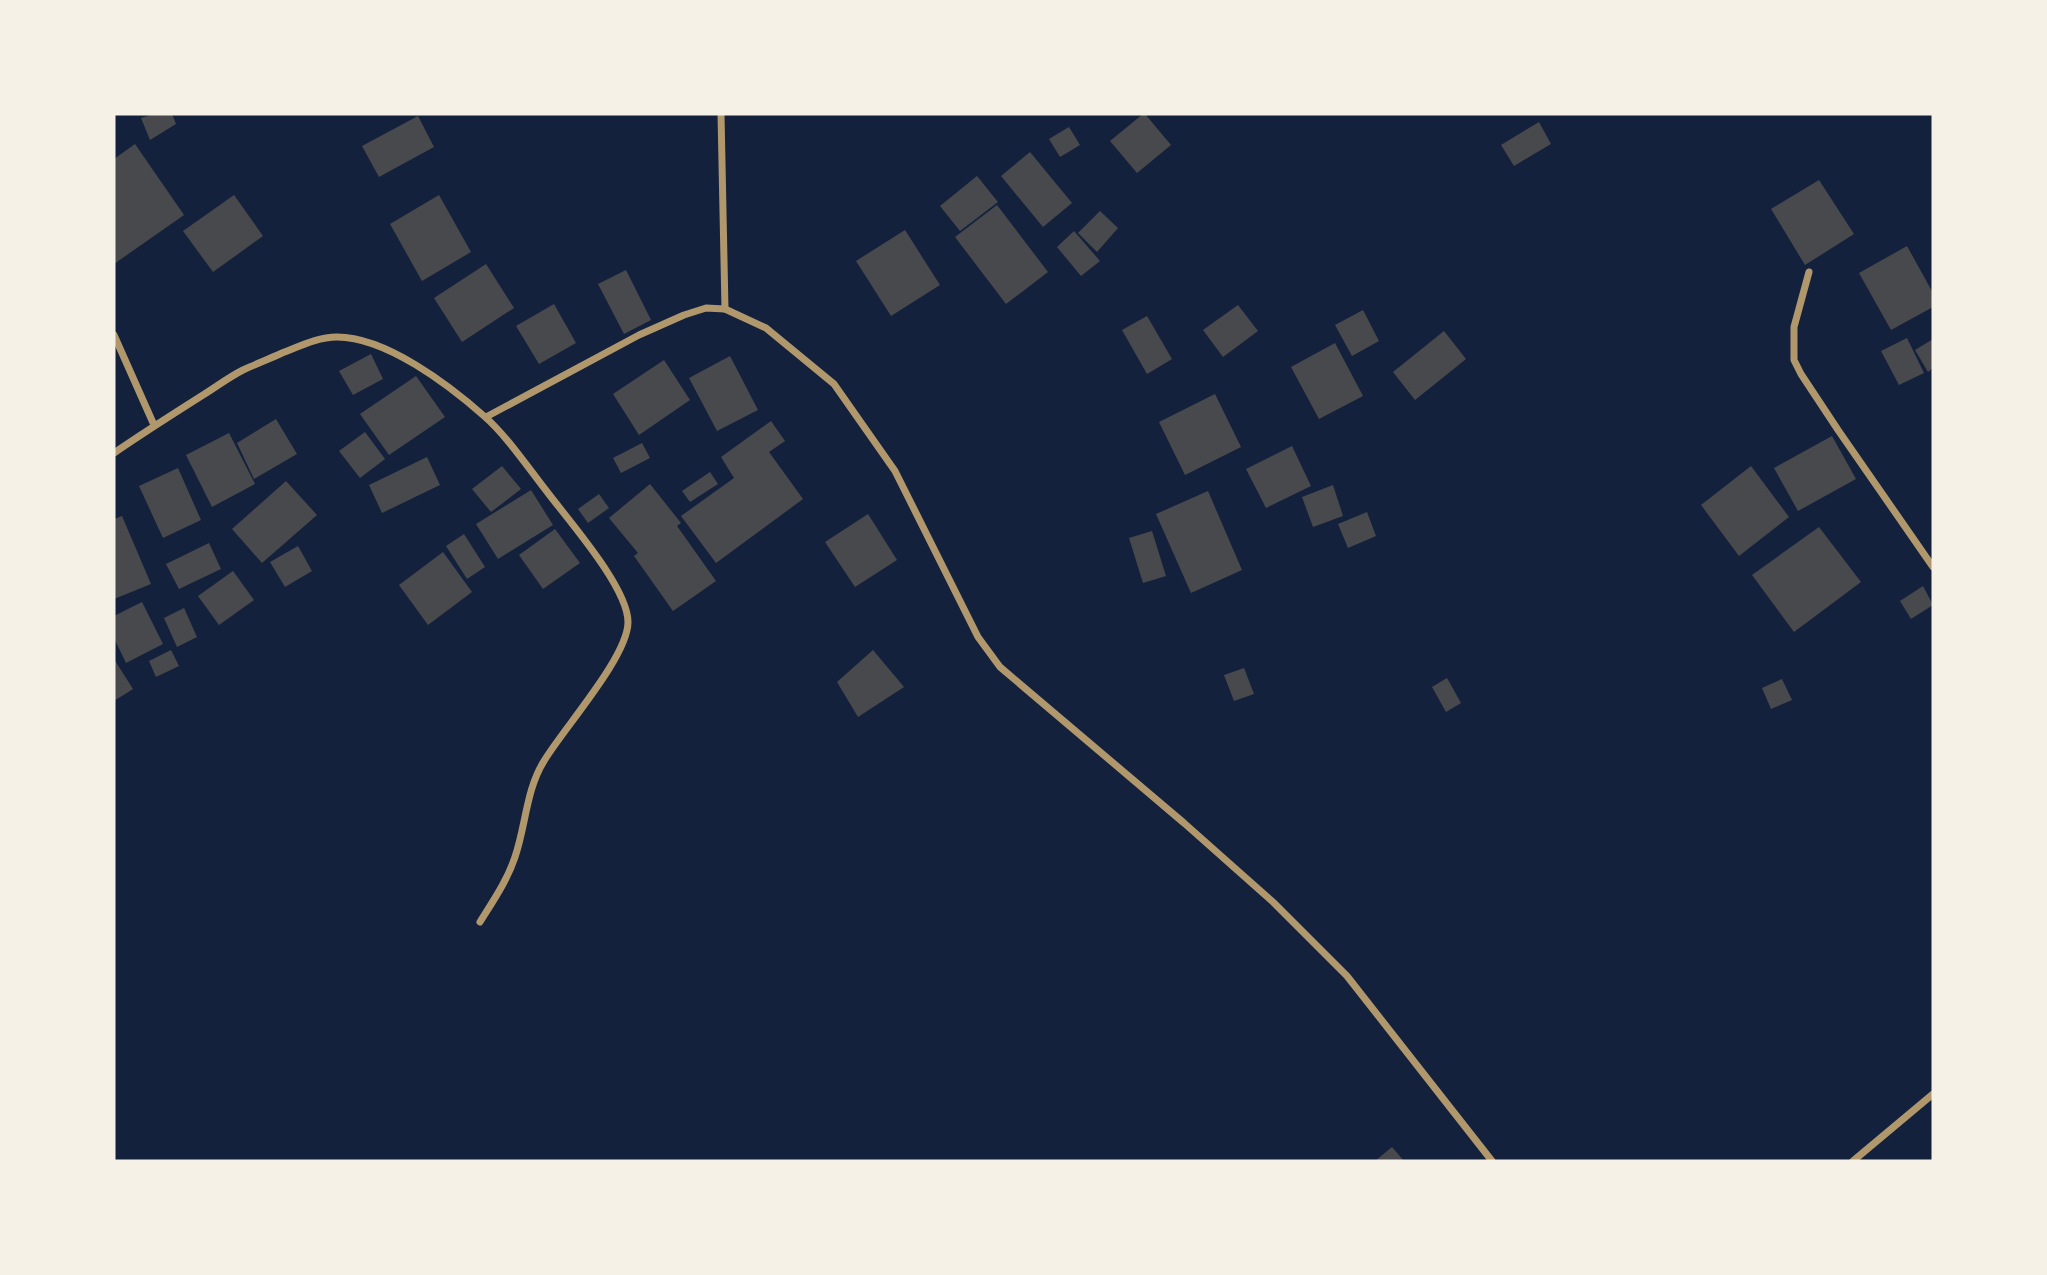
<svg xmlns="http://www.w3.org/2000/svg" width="2047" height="1275" viewBox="0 0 2047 1275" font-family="Inter,sans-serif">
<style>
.building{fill:#48494c}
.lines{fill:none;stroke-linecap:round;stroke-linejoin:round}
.minor{stroke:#b1986c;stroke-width:7}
</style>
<rect width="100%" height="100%" fill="#14213d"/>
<g class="building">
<path d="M154,114H172L176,124L150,140L141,118Z"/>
<path d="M1143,114H1145L1171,145L1137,173L1110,141Z"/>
<path d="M418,116L434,147L379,177L362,146Z"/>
<path d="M1539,122L1551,144L1514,166L1501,145Z"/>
<path d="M1069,127L1080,145L1060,157L1049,139Z"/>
<path d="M135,144L184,215L114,264V159Z"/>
<path d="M1030,152L1072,203L1043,227L1001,176Z"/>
<path d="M977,176L998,202L960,231L940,206Z"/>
<path d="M1819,180L1854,234L1805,265L1771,209Z"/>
<path d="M234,195L263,236L213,272L183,231Z"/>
<path d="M439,195L471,252L422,281L390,224Z"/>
<path d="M997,205L1048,272L1006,304L955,237Z"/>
<path d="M1100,211L1118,228L1097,252L1078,233Z"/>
<path d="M905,230L940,285L891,316L856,261Z"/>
<path d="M1074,231L1100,261L1081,276L1057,247Z"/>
<path d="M1907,246L1933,293V307L1891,330L1859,273Z"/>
<path d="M486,264L514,308L462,342L434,298Z"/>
<path d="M626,270L651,320L624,334L598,284Z"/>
<path d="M554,304L576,343L539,364L516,326Z"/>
<path d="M1238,305L1258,331L1223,357L1203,330Z"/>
<path d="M1363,310L1379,341L1352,356L1335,325Z"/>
<path d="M1147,316L1172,359L1147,374L1122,330Z"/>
<path d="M1444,331L1466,359L1415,400L1393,372Z"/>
<path d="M1907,338L1924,373L1899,385L1881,351Z"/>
<path d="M1933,339V368L1928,372L1915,350Z"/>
<path d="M1335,343L1363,396L1319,419L1291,367Z"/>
<path d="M371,354L383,379L353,395L339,371Z"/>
<path d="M730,356L758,410L717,431L689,378Z"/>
<path d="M664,360L690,400L639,435L613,394Z"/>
<path d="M416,376L445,417L389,455L360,414Z"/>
<path d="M1215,394L1241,447L1185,475L1159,422Z"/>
<path d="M276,419L297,454L254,479L237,443Z"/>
<path d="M771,421L785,441L769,452L803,499L716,563L681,516L734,478L721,457Z"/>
<path d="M365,432L385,459L360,478L339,451Z"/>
<path d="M229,433L255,484L212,507L186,455Z"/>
<path d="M1832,436L1856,479L1798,511L1774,468Z"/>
<path d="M642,443L650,458L621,473L613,458Z"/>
<path d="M1292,446L1311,486L1266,508L1246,469Z"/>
<path d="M427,457L440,485L382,513L369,485Z"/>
<path d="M502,466L521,489L491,512L472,489Z"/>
<path d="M1751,466L1789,517L1739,556L1701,505Z"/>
<path d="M178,468L201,520L163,538L139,486Z"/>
<path d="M710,472L718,484L690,502L682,491Z"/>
<path d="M286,481L317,515L262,563L232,529Z"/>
<path d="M650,484L681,523L677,526L716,581L673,611L634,556L638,553L609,518Z"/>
<path d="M1333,485L1343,516L1313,527L1302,497Z"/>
<path d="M531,490L553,525L498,559L476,524Z"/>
<path d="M1208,491L1242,570L1191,593L1156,514Z"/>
<path d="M599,494L609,508L588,523L578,509Z"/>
<path d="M1367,512L1376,536L1348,548L1338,524Z"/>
<path d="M868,514L897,560L855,587L825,542Z"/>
<path d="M122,516L151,584L114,599V519Z"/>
<path d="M1819,527L1861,582L1794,632L1752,575Z"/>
<path d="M555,529L580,563L543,589L519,555Z"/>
<path d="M1152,531L1166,576L1143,583L1129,538Z"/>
<path d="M464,534L485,567L467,579L446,546Z"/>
<path d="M209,543L221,569L179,589L166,564Z"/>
<path d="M298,546L312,571L285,587L270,562Z"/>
<path d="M443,552L472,592L428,625L399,585Z"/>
<path d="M233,571L254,600L219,625L198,596Z"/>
<path d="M1923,586L1933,605L1911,619L1900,601Z"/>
<path d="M142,602L163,644L126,663L114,638V616Z"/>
<path d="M184,608L197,637L177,647L164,618Z"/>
<path d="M171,650L179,666L156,677L149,661Z"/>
<path d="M873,650L904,687L858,717L837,682Z"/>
<path d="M114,659L133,689L114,701Z"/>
<path d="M1244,668L1254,694L1234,701L1224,675Z"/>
<path d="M1447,678L1461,703L1446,712L1432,687Z"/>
<path d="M1782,679L1792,700L1771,709L1762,688Z"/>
<path d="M1392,1147L1404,1161H1375Z"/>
</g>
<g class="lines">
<g class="minor">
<path d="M721,114L725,309"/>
<path d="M1809,272L1794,327V360L1801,374L1838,430L1933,567"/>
<path d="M114,335L154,425"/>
<path d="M486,417L639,335L684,315L706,308L725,309L766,328L834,384L895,471L978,637L1000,667L1184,823L1273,902L1347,976L1492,1161"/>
<path d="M114,453C143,433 173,414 203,395C216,387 229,377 243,370C256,364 269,359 282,353C300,346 318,337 337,337C386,337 449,385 484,416C507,436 529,469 548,493C570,522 628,588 628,622C628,657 563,729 544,761C526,790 526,825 515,857C507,881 493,901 480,922"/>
<path d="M1853,1161L1933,1094"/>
</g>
</g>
<rect width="2047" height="1275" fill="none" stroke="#f6f1e7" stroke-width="231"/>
</svg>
